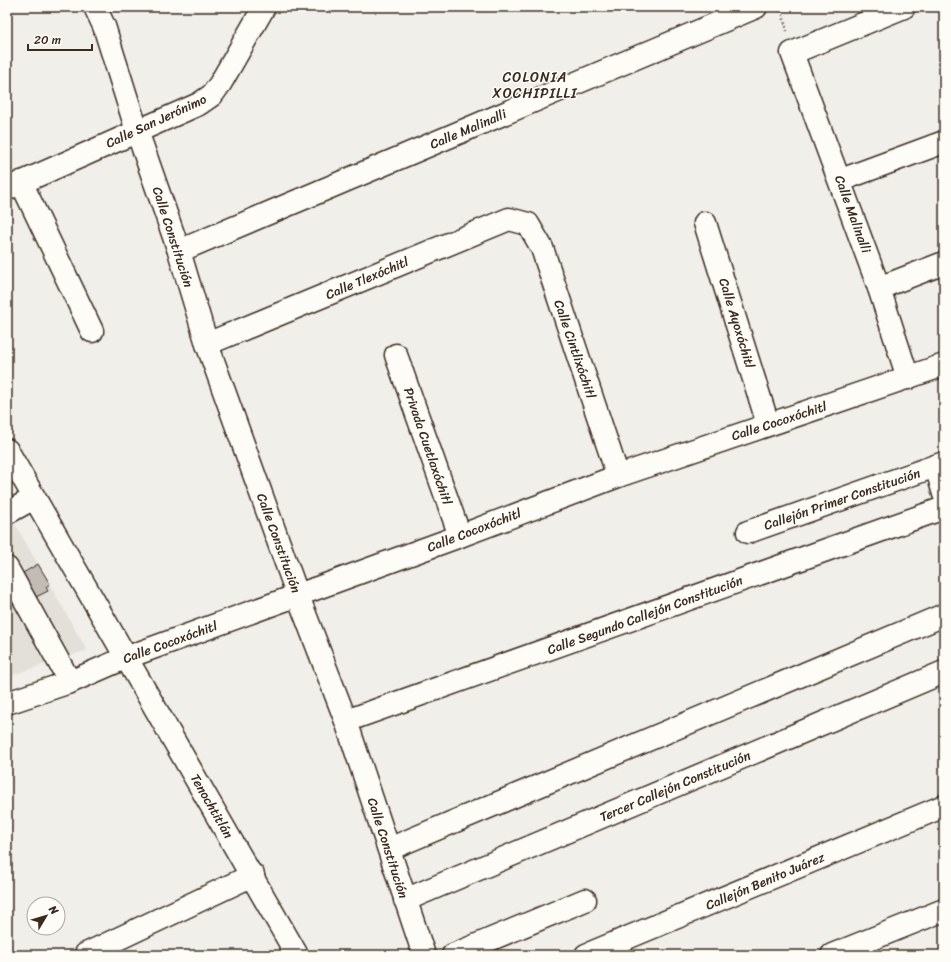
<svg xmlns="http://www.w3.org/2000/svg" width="951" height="962" viewBox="0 0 951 962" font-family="Sriracha,sans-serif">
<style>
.built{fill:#e3e0da}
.building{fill:#c1bcb4;stroke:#3b2a1e}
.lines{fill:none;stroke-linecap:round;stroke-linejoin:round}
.minor-casing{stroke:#3b2a1e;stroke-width:25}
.major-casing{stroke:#3b2a1e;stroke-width:25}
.path{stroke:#3b2a1e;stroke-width:2.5;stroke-dasharray:1 3;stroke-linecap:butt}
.minor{stroke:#fdfcf7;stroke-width:22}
.major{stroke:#fdfcf7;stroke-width:22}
.labels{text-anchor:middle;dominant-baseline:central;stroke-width:3;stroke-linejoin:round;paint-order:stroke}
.street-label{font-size:13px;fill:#3b2a1e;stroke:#fdfcf7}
.neighbourhood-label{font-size:14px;letter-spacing:1px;fill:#3b2a1e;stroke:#fdfcf7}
</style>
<rect width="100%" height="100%" fill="#f1efea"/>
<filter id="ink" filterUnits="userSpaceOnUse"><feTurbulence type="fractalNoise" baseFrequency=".025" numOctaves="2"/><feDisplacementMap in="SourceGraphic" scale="8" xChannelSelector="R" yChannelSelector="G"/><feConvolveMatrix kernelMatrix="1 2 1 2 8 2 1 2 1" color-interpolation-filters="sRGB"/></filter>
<g filter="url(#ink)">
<path class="built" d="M7,510L87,650L7,677Z"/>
<path class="building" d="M38,564L50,584L46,587L48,591L36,597L23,573Z"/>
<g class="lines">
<defs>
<g id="minor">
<path d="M95,7L104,26L137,131L179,251L207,344L298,596L346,721L424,955"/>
<path d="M904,7L792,53L879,288L908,378"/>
<path d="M841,180L944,142"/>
<path d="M21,182L92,331"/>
<path d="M7,189L199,104L212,95L220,84L264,7"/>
<path d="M705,223L768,424"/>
<path d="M179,251L756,7"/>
<path d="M879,288L944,263"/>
<path d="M207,344L509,219L528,224L542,248L618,476"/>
<path d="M396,355L460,536"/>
<path d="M936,466L944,494"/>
<path d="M7,513L34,498"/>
<path d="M748,532L944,463"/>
<path d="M7,568L70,682"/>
<path d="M7,703L70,682L125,658L460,536L618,476L944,365"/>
<path d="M346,721L944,508"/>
<path d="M389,849L944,615"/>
<path d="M405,900L944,672"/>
<path d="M86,954L253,875"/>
<path d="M453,955L585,900"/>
<path d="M586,955L944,806"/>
<path d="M832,955L944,910"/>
</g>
<path id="major" d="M7,450L297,955"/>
</defs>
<use href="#minor" class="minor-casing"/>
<use href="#major" class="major-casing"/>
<path class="path" d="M781,7L787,31"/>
<use href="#minor" class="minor"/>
<use href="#major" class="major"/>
</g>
</g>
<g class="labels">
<g class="street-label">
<text transform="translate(156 121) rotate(-25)">Calle San Jerónimo</text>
<text transform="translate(468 129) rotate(-23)">Calle Malinalli</text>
<text transform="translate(853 214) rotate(70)">Calle Malinalli</text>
<text transform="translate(173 237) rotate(72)">Calle Constitución</text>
<text transform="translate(367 278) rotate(-23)">Calle Tlexóchitl</text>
<text transform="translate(737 323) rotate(73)">Calle Ayoxóchitl</text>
<text transform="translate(575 349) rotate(71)">Calle Cintlixóchitl</text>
<text transform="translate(779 421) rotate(-18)">Calle Cocoxóchitl</text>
<text transform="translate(428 446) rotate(71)">Privada Cuetlaxóchitl</text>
<text transform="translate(842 499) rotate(-19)">Callejón Primer Constitución</text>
<text transform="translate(474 530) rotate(-21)">Calle Cocoxóchitl</text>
<text transform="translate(279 543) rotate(70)">Calle Constitución</text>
<text transform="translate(645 615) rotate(-20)">Calle Segundo Callejón Constitución</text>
<text transform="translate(170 642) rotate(-20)">Calle Cocoxóchitl</text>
<text transform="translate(675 786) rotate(-23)">Tercer Callejón Constitución</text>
<text transform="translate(212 806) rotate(60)">Tenochtitlán</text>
<text transform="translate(388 848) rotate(72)">Calle Constitución</text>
<text transform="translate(765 881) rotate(-23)">Callejón Benito Juárez</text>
</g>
<g class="neighbourhood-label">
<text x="535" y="77">COLONIA<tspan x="535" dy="16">XOCHIPILLI</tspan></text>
</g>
</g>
<rect width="951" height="962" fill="none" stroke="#fdfcf7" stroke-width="24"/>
<rect x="12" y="12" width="927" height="938" fill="none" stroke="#3b2a1e" stroke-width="1.5" filter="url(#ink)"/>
<g transform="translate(46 916) rotate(52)"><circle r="19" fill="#fdfcf7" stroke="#afa8a0"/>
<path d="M0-3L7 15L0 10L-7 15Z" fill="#3b2a1e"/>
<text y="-6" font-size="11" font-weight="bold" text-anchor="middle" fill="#3b2a1e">N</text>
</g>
<path d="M28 44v6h64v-6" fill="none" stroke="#3b2a1e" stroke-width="2"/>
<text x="34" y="44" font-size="12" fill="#3b2a1e" stroke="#fdfcf7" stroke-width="3" paint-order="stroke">20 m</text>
</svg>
